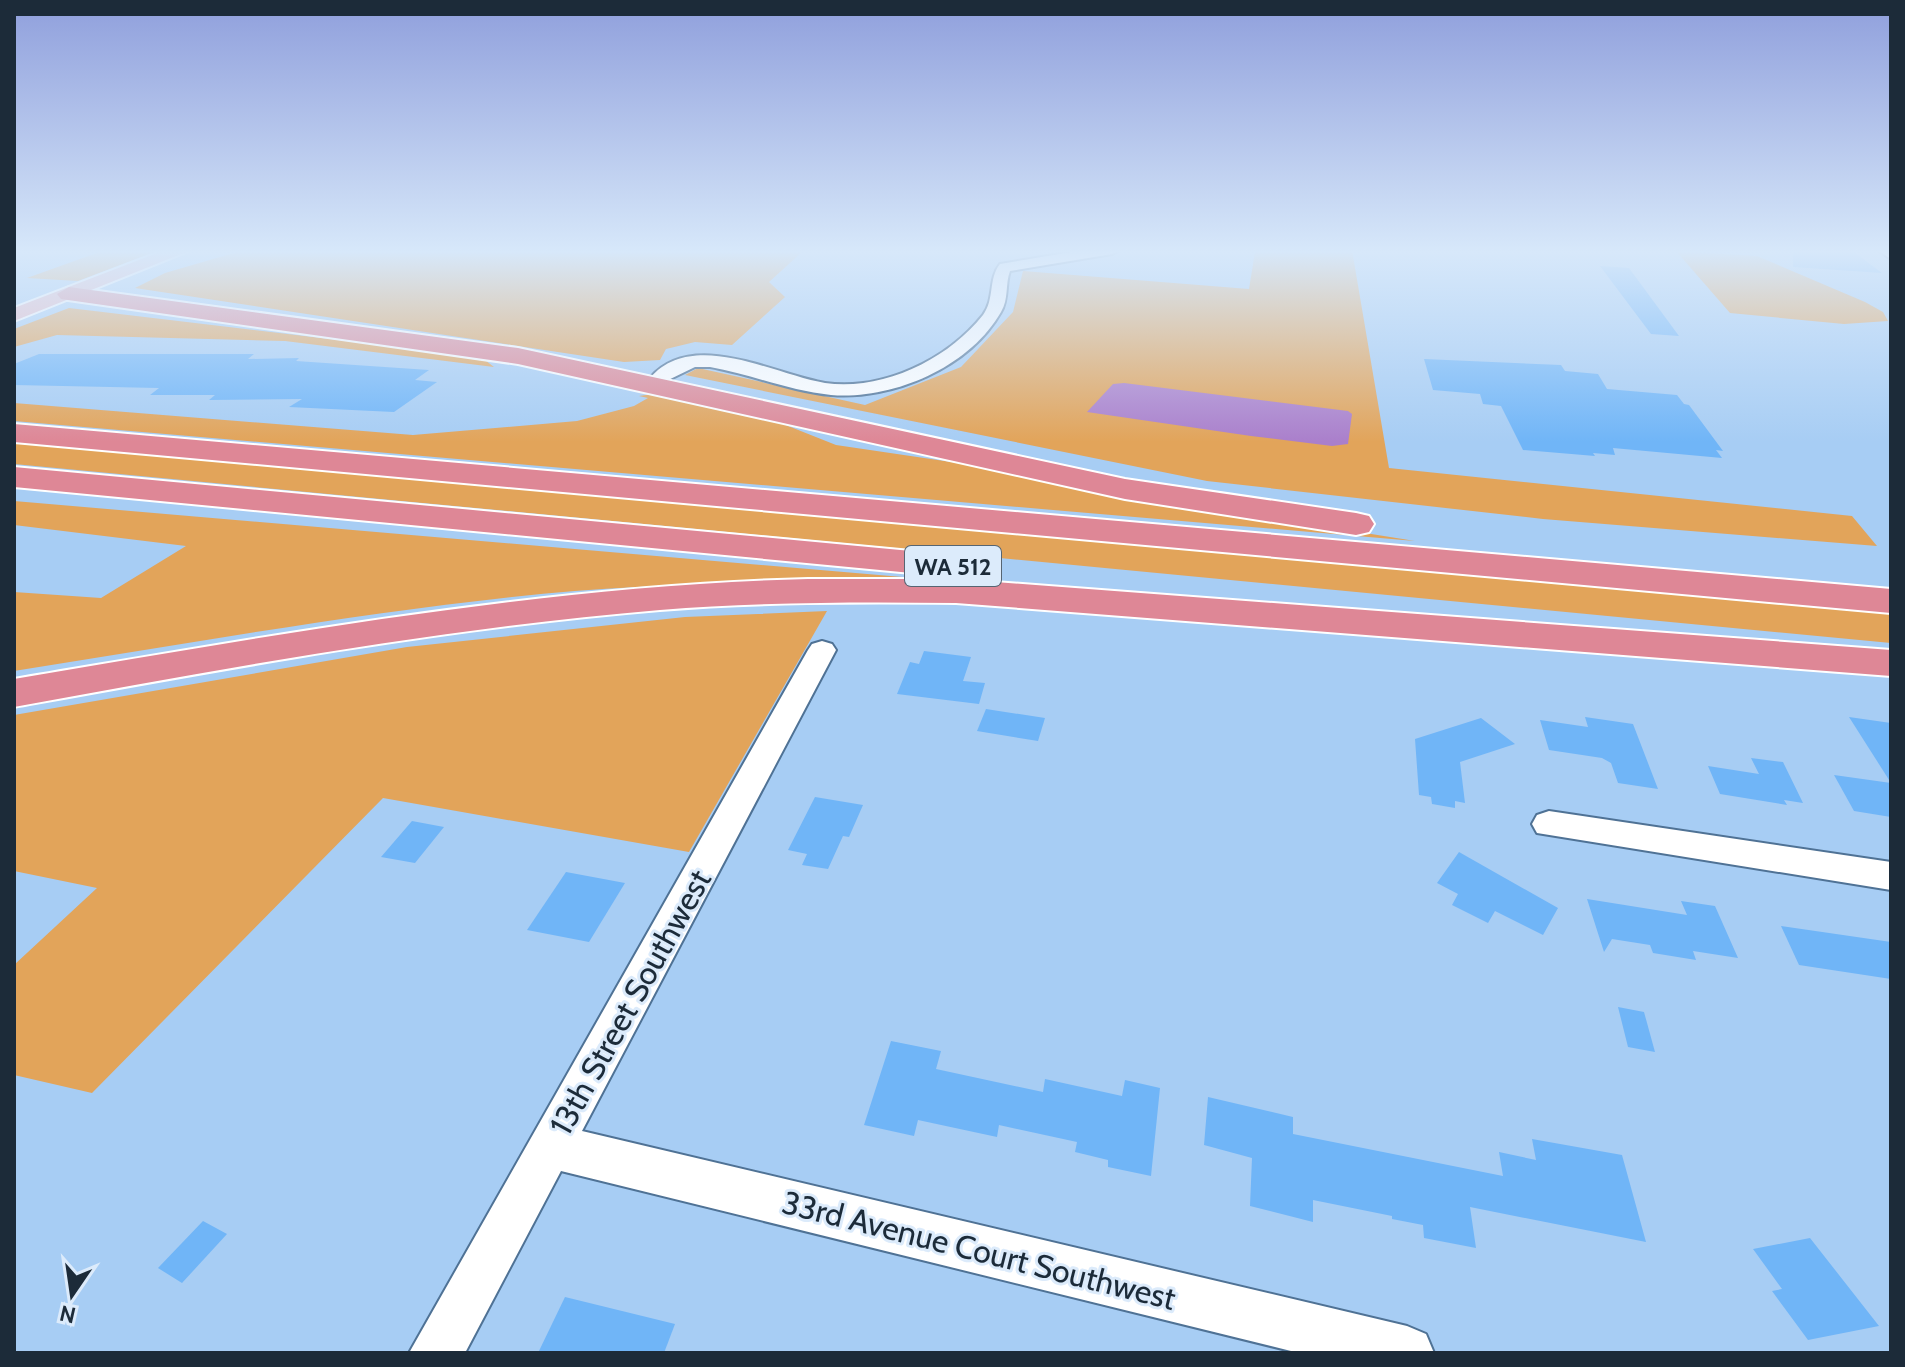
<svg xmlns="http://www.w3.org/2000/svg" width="1905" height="1367" viewBox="0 0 1905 1367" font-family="Cabin,sans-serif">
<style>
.green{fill:#e2a45a}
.water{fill:#aa7fcb}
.building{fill:#70b5f7}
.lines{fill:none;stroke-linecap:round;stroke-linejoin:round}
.minor-casing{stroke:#4f7295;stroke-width:4}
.major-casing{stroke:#fff;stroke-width:4}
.highway-casing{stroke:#fff;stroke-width:4}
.minor{fill:#fff;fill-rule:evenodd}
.major{fill:#ebb7c0;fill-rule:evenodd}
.highway{fill:#de8796;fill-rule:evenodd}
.labels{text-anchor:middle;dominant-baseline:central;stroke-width:6;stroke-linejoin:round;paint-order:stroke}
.shield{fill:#dcebfb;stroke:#566573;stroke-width:2}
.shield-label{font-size:24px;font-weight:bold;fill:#1c2b39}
.near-street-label{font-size:32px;fill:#1c2b39;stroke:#dcebfb}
</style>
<rect width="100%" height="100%" fill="#a7cdf4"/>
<g class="green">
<path d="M105,250H160L78,281L27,278Z"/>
<path d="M244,250H780L802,252L769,282L785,297L732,345L695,342L666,349L660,360L624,362L135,288L165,273Z"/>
<path d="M1234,250H1352L1389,468L1852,516L1877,546L1543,519L1207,481L685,375L698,368L865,405L961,367L1013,312L1023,271L1249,289L1255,252Z"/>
<path d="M1676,251L1757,256L1865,302L1883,312L1888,321L1844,324L1730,313Z"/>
<path d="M69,308L481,357L494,367L285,341L57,335L14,347V329Z"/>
<path d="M660,393L768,418L836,445L958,463L1123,494L1415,541L14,421V403L413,435L577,421L634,406L648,398L639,396Z"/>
<path d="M14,441L1891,612V643L14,464Z"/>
<path d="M14,501L984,584C826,582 668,580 512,597C345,615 180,645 14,671V592L101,598L186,546L14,525Z"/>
<path d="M827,611L689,852L383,798L92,1093L14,1075V965L97,888L14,871V715L407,647L685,617Z"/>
</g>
<path class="water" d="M1124,383L1348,411L1352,414L1348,444L1332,446L1251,436L1087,412L1113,384Z"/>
<g class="building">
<path d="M1793,250H1851L1882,273L1793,267Z"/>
<path d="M1600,266L1629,268L1679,336L1651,334Z"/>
<path d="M39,354H254L248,359L299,358L296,361L429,370L415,380L437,382L394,412L289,407L302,399L209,400L215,395H150L159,388L14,385V364Z"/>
<path d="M1424,359L1561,365L1565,371L1598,374L1607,389L1677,395L1684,404L1689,405L1723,451L1716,450L1722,458L1613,448L1615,455L1593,453L1595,456L1523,450L1501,406L1483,404L1480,394L1433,390Z"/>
<path d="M924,651L971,657L963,681L985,683L979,704L897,694L910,662L919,664Z"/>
<path d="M986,709L1045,718L1038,741L977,731Z"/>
<path d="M1585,717L1633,724L1658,789L1618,783L1611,763L1602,758L1549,750L1540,720L1588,727Z"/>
<path d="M1849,717L1891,723V783Z"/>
<path d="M1481,718L1515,744L1460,762L1465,803L1455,801V808L1432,804L1431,797L1419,795L1415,739Z"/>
<path d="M1751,758L1783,762L1803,803L1784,800L1787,805L1720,794L1708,766L1759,774Z"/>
<path d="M1834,775L1891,783V817L1854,811Z"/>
<path d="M815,797L863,805L849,837L843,836L828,869L802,865L807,854L788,850Z"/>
<path d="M412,821L444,827L415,863L381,857Z"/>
<path d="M1459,852L1558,908L1543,935L1495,911L1488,923L1452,905L1458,894L1437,883Z"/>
<path d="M566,872L625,883L589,942L527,930Z"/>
<path d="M1587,899L1687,915L1681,901L1715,906L1738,958L1693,951L1696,960L1653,953L1650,945L1612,939L1604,952Z"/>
<path d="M1781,926L1891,942V979L1799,965Z"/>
<path d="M1618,1007L1644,1012L1655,1052L1628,1047Z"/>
<path d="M891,1041L941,1051L936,1069L1043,1092L1045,1079L1122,1096L1125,1080L1160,1088L1151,1176L1108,1167V1160L1075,1152L1077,1142L999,1125L997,1137L918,1120L914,1136L864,1125Z"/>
<path d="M1208,1097L1293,1117V1134L1503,1176L1499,1152L1536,1160L1532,1139L1622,1155L1646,1242L1470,1207L1476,1248L1424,1238L1423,1225L1392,1219V1216L1313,1200V1222L1250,1206L1252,1158L1204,1145Z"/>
<path d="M203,1221L227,1234L182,1283L158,1268Z"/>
<path d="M1810,1238L1879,1326L1808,1340L1772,1291L1782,1289L1753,1249Z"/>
<path d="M565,1297L675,1324L664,1353H538Z"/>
</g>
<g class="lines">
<defs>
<g id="minor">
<path d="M1083,250H1119L1112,254L1010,271C1005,284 1009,299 1001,312C969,368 892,400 831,395C790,391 750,374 710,367H695L660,384L650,378C693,328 775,375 825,383C883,391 947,360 983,315C995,299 988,279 1000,264Z"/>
<path d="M1878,250H1891V259Z"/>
<path d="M822,641L832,644L836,650L582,1131L1407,1326L1426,1334L1434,1353H1299L561,1171L465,1353H409L808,650L812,644Z"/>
<path d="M1549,811L1891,862V890L1537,833L1532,824L1537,815Z"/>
</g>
<path id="major" d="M165,250H191L14,321V308Z"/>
<g id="highway">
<path d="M69,287L518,348L1125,479L1356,513L1369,516L1374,524L1369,532L1356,535L1125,499L518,364L61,299L57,294Z"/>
<path d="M14,424L1891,589V613L14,442Z"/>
<path d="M14,467L943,554L956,557L962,565L956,573L943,576L14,487Z"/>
<path d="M808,579H956L1891,650V676L956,603C857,602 758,602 660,610C443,628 228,668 14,707V679C277,635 540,586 808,579Z"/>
</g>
</defs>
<use href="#minor" class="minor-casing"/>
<use href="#major" class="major-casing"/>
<use href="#highway" class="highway-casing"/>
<use href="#minor" class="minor"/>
<use href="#major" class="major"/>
<use href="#highway" class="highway"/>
</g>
<linearGradient id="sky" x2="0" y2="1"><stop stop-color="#8f9fdc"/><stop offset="0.57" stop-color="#d7e8fa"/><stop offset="1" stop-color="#d7e8fa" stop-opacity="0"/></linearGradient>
<rect width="1905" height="442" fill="url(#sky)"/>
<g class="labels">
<rect class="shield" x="905" y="546" width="96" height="40" rx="6"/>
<g class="shield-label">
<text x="953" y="566">WA 512</text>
</g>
<g class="near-street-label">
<text transform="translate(630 1002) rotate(-61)">13th Street Southwest</text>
<text transform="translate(979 1250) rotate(14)">33rd Avenue Court Southwest</text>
</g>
</g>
<rect width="1905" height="1367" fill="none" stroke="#1c2b39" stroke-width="32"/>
<g transform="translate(72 1295) rotate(193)" stroke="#dcebfb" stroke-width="6" paint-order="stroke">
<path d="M0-6L14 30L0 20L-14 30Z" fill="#1c2b39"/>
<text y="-12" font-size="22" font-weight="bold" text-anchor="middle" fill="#1c2b39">N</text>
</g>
</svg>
